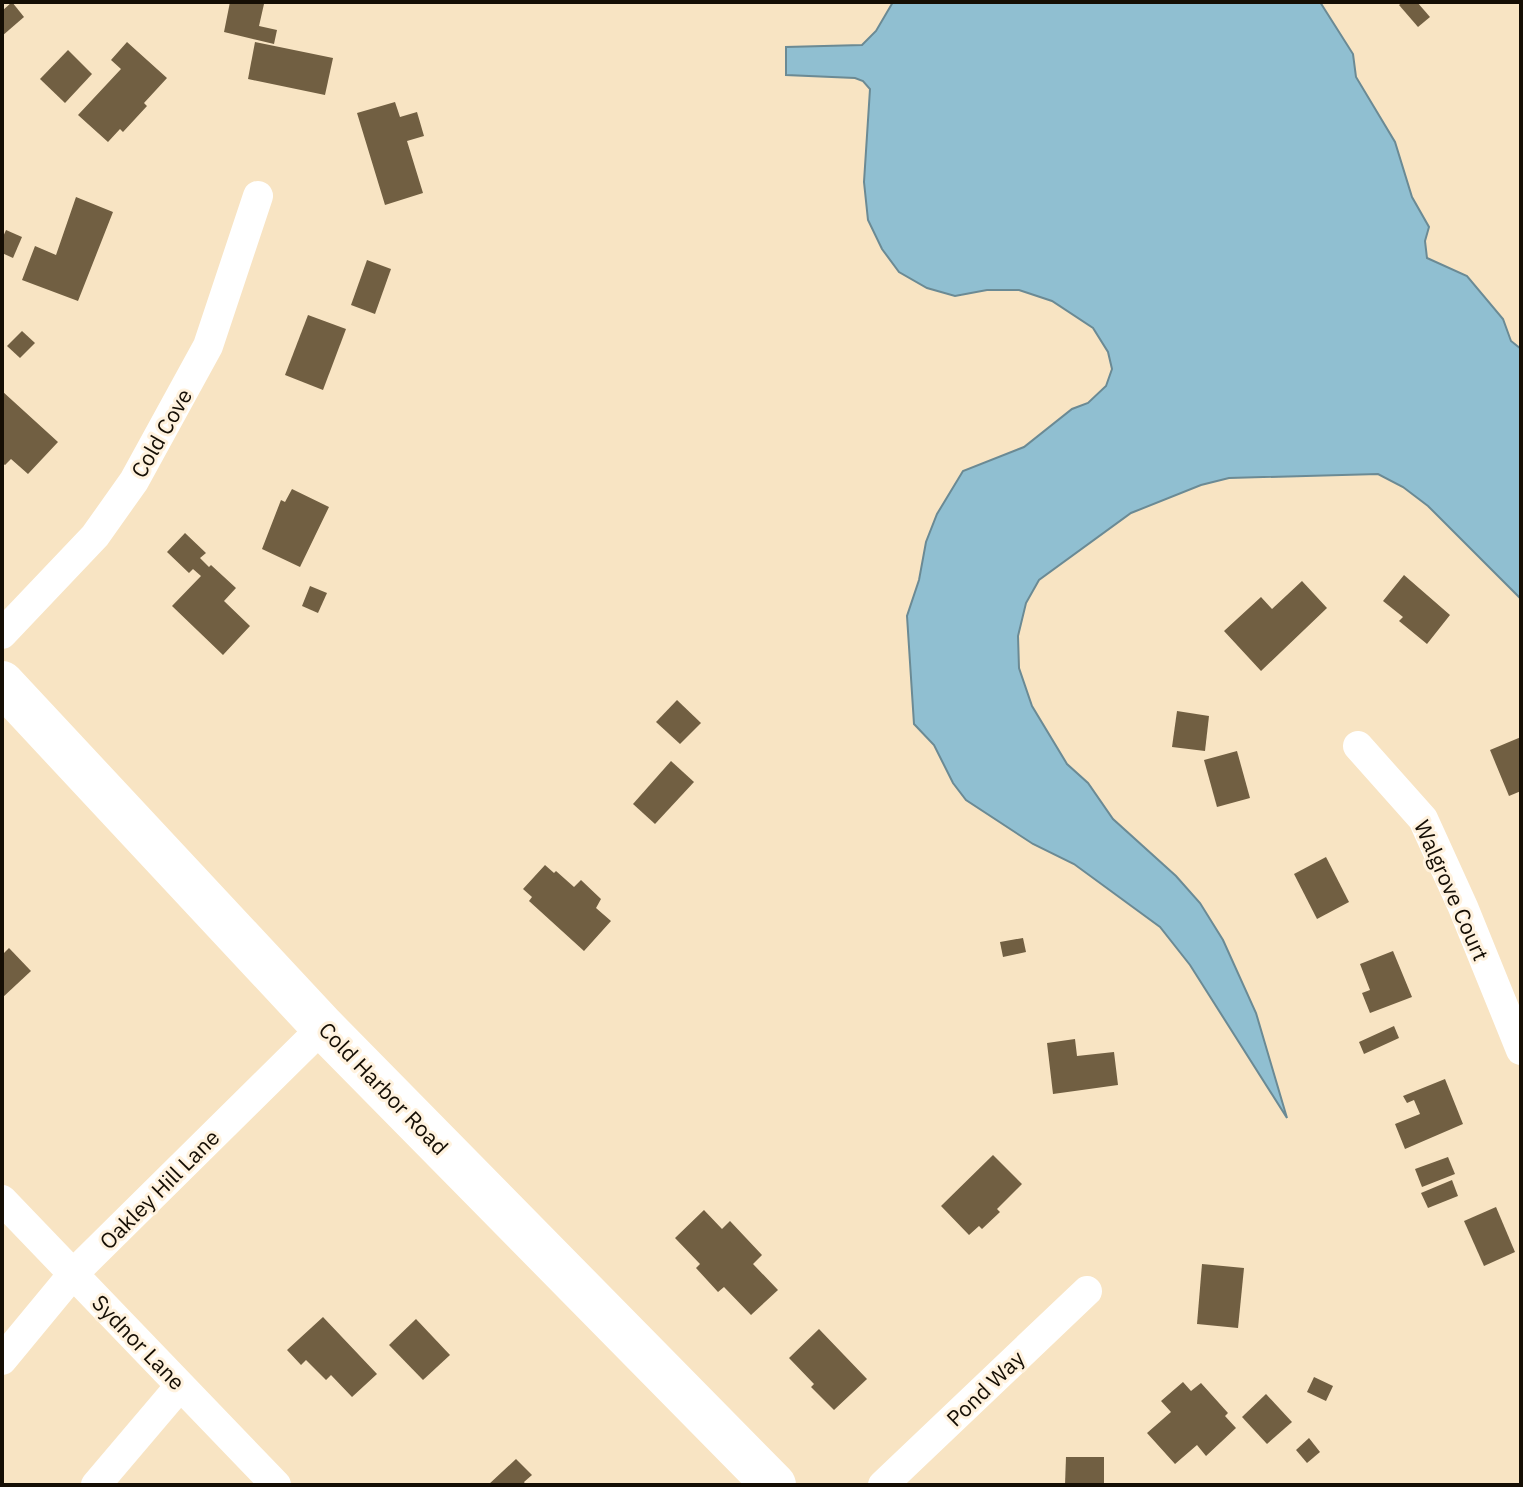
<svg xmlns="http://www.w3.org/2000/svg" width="1523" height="1487" viewBox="0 0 1523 1487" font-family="'IBM Plex Sans',sans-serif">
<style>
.water{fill:#90bfd1;stroke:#6b8a94;stroke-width:2}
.building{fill:#715f42}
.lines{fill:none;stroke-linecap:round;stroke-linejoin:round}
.street{stroke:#fff;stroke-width:30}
.secondary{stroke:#fff;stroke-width:44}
.labels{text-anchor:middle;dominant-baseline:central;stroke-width:6;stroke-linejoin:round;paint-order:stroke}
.street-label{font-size:22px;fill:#150e04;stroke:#fff2de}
</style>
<rect width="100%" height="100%" fill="#f8e4c3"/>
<path class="water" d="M893,2H1320L1353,54L1356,77L1395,142L1412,197L1429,227L1425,241L1427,258L1467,276L1503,319L1511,341L1521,349V599L1428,506L1403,487L1378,474L1229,478L1201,485L1131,513L1039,580L1026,603L1018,636L1019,668L1032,706L1067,764L1088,783L1113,819L1176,876L1200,903L1223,940L1256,1013L1287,1118L1190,965L1160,927L1074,864L1033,844L966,800L953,783L934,745L914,724L907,616L919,580L926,542L937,514L963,471L1024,447L1072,409L1088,403L1106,386L1112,369L1108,352L1093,328L1052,301L1019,290H987L955,296L927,288L899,272L882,249L868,220L864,182L870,89L863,81L855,78L786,75V47L862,45L876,31Z"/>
<g class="building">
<path d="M12,2L24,17L2,36V11Z"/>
<path d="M230,2L264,4L259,26L277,30L274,44L224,32Z"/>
<path d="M1403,2H1417L1430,17L1418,27L1399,5Z"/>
<path d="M127,42L167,78L144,103L147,106L123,132L120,129L108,142L78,115L121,69L111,60Z"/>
<path d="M255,42L333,58L325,95L248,79Z"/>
<path d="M68,50L92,74L65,103L40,79Z"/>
<path d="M395,102L400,117L417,112L424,136L407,141L423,193L385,205L357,113Z"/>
<path d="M76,197L113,212L78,301L22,280L35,246L56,255Z"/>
<path d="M6,230L22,237L13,258L2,253V239Z"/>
<path d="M367,260L391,269L375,314L351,305Z"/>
<path d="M308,315L346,329L323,390L285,375Z"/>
<path d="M22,331L35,343L20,358L7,346Z"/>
<path d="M2,391L58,442L28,474L11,459L5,465L2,463Z"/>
<path d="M292,489L329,507L300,567L262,549L281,500L285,502Z"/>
<path d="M185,533L206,553L200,558L209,567L211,565L236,588L224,601L250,626L223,655L172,606L201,576L193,569L189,573L167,552Z"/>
<path d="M1404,575L1450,615L1427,644L1399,621L1403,617L1383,601Z"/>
<path d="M1302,581L1327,608L1261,671L1224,631L1261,597L1272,609Z"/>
<path d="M310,586L327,593L318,613L302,606Z"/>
<path d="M677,700L701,723L680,744L656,722Z"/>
<path d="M1177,711L1209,716L1205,751L1172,747Z"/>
<path d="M1521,737V791L1509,796L1490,750Z"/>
<path d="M1237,751L1250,798L1217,807L1204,760Z"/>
<path d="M671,761L694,782L655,824L633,804Z"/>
<path d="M1326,857L1349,902L1317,919L1294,874Z"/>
<path d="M545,865L554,873L556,871L574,887L581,880L601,899L596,908L611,921L584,951L529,901L532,897L523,889Z"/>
<path d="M1023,938L1026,952L1003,957L1000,942Z"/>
<path d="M9,948L31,971L2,998V955Z"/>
<path d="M1393,951L1412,997L1370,1013L1362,993L1370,990L1360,964Z"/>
<path d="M1394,1026L1399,1038L1364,1054L1359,1042Z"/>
<path d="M1075,1039L1077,1056L1114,1052L1118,1085L1053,1094L1047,1043Z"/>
<path d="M1445,1079L1463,1124L1405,1149L1395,1124L1420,1114L1414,1100L1407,1103L1403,1096Z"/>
<path d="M993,1155L1022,1184L997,1209L1000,1212L982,1229L979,1226L969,1235L941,1206Z"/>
<path d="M1448,1157L1455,1174L1422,1187L1415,1169Z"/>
<path d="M1452,1180L1458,1196L1428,1208L1421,1193Z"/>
<path d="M1496,1207L1515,1252L1484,1266L1464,1221Z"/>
<path d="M704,1210L722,1229L730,1221L762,1255L753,1264L778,1290L751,1315L724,1287L718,1292L696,1268L700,1264L675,1238Z"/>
<path d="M1202,1264L1244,1268L1238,1328L1197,1324Z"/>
<path d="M323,1317L377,1374L352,1397L331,1375L326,1380L306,1360L301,1365L287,1350Z"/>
<path d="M416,1319L450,1355L423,1380L389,1345Z"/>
<path d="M819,1329L867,1379L834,1410L811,1387L814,1384L789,1358Z"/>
<path d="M1314,1377L1333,1386L1326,1401L1307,1392Z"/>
<path d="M1183,1382L1191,1391L1201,1383L1228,1413L1225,1416L1236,1428L1206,1456L1197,1445L1175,1464L1147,1433L1171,1412L1161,1401Z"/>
<path d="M1266,1394L1292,1422L1267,1444L1242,1417Z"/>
<path d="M1309,1438L1320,1452L1307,1463L1296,1450Z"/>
<path d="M1066,1457H1104V1485H1065Z"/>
<path d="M516,1459L532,1475L524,1482L526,1485H488Z"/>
</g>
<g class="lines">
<g class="street">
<path d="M2,634L95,536L134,481L208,346L258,196"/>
<path d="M1358,746L1423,819L1463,907L1521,1050"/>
<path d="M2,1200L276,1485"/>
<path d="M2,1360L73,1274L323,1027"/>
<path d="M96,1485L180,1386"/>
<path d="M883,1485L1087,1291"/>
</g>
<path class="secondary" d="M2,683L323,1027L774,1485"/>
</g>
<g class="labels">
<g class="street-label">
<text transform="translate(161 433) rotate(-60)">Cold Cove</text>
<text transform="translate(1452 890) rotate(66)">Walgrove Court</text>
<text transform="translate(384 1088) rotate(46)">Cold Harbor Road</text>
<text transform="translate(159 1189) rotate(-45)">Oakley Hill Lane</text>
<text transform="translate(139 1342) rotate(46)">Sydnor Lane</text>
<text transform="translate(985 1388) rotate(-44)">Pond Way</text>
</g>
</g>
<rect width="1523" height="1487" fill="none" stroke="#150e04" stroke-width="8"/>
</svg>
